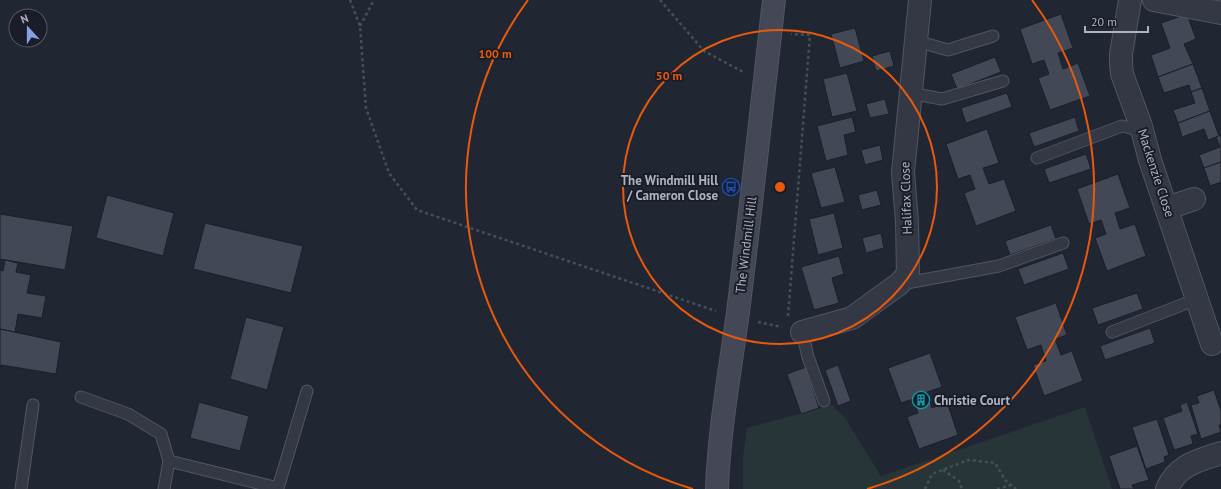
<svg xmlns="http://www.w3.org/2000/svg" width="1221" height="489" viewBox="0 0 1221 489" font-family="'PT Sans',sans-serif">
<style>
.green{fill:#273538}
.building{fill:#434857;stroke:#1c1f2a}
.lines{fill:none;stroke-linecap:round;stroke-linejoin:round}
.lane-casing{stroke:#525562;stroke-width:13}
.street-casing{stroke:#525562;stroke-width:24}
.secondary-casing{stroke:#525562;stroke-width:24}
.path{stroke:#445056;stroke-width:2.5;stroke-dasharray:3 3;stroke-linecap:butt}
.lane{stroke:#343844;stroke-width:11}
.street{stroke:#343844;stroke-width:22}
.secondary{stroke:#434756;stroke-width:22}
.ring{fill:none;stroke:#e8590c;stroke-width:2}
.labels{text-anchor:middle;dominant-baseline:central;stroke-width:4;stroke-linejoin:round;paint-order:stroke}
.street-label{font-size:13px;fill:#aeb2c1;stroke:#1a1d28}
.poi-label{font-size:13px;font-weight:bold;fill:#aeb2c1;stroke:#1a1d28;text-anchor:end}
.centre{fill:#e8590c;stroke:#1a1d28;stroke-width:2}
.ring-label{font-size:12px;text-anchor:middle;font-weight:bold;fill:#e8590c;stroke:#1a1d28;stroke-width:4;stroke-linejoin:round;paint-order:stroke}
</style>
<rect width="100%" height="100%" fill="#212633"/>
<path class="green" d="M832,405L845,418L881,476L1085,407L1112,489H743V457L747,428Z"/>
<g class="building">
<path d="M1061,14L1073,48L1058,53L1063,69L1078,63L1090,96L1050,110L1038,78L1049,74L1044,60L1032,64L1020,29Z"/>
<path d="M1187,14L1196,39L1184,44L1193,64L1158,77L1151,55L1170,48L1161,23Z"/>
<path d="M855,28L864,61L840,68L831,34Z"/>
<path d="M890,51L894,66L876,71L872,56Z"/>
<path d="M995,57L1001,72L957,89L951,74Z"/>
<path d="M1193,64L1202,88L1191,92L1189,85L1164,93L1158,77Z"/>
<path d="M847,73L857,111L832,117L823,79Z"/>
<path d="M1202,88L1210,111L1178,123L1173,110L1195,103L1191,92Z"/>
<path d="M1007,93L1012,107L966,123L961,108Z"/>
<path d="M885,99L889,114L870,118L866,104Z"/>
<path d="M1210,111L1219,136L1208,140L1204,129L1182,137L1178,123Z"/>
<path d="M852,117L856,132L844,135L848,155L826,161L817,126Z"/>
<path d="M1075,117L1079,131L1034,147L1029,133Z"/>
<path d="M987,129L999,163L983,168L989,184L1004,179L1016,211L976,226L964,193L975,189L970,175L958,179L946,144Z"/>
<path d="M1221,135V162L1204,168L1199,155L1220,147L1216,137Z"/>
<path d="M880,145L883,160L865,165L861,150Z"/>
<path d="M1086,154L1091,169L1049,183L1044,169Z"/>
<path d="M1221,162V182L1210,186L1204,168Z"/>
<path d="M835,167L845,202L821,208L811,173Z"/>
<path d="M1118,174L1130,208L1115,213L1120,229L1135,224L1146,256L1107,271L1095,238L1106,234L1101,220L1089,224L1077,189Z"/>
<path d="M877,190L881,205L862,210L858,195Z"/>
<path d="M107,195L174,213L163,256L96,238Z"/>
<path d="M834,213L843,248L818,255L809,219Z"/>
<path d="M0,214L73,226L65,270L0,259Z"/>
<path d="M205,223L303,246L291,293L193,269Z"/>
<path d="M1051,225L1056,239L1010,255L1005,241Z"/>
<path d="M881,233L884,248L866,253L862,238Z"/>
<path d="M1063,253L1069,269L1024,285L1018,269Z"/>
<path d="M839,256L844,274L832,278L839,303L814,310L801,267Z"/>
<path d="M5,260L18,263L16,272L31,275L27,293L46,296L42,318L18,314L15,332L0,329V270L3,271Z"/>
<path d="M1137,293L1143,309L1098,325L1092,308Z"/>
<path d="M1056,303L1067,335L1055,339L1061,355L1072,351L1083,381L1044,396L1033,365L1046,361L1041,345L1027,350L1015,317Z"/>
<path d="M246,317L284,327L267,390L230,379Z"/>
<path d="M1150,328L1155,343L1105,360L1100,346Z"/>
<path d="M0,329L61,342L56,374L1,365L0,370Z"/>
<path d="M930,353L942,387L927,392L932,408L947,402L958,435L919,449L907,417L918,413L913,399L901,403L888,368Z"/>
<path d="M838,365L851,401L838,406L825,370Z"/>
<path d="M806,367L819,408L801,414L787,374Z"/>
<path d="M1214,390L1221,411V425H1219L1221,432L1201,439L1191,405L1199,403L1197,396Z"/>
<path d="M199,402L249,416L240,451L190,438Z"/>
<path d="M1187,402L1198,434L1191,436L1193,444L1174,450L1163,418L1182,411L1180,405Z"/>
<path d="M1157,419L1169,455L1164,457L1165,462L1146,469L1132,427Z"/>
<path d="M1137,446L1149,480L1132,485L1134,489H1120L1109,456Z"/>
</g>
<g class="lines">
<defs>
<g id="lane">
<path d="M916,41L948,50L993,36"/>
<path d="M910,93L942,99L1003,81"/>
<path d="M1037,158L1122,126L1142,131"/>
<path d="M901,284L999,266L1063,243"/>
<path d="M802,332L808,357L824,401"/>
<path d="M1112,332L1197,299"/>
<path d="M81,397L128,414L161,434L169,461L164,489"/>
<path d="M169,461L278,488L307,391"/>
<path d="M21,489L33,405"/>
</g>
<g id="street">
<path d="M1130,0L1121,54V64L1122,74L1141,126L1150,160L1212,344"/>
<path d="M1154,0L1221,13"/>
<path d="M1167,208L1194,199"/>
<path d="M802,332L852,318L899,284L908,274L907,222L903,172L920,0"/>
<path d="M1167,489C1177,465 1199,460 1221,453"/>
</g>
<path id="secondary" d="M717,489C719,430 730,371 738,312C751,208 762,104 774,0"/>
</defs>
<use href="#lane" class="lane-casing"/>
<use href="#street" class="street-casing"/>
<use href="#secondary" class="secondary-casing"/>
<g class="path">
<path d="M350,0L360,26L366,108L389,173L417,210L716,311"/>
<path d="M660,0L704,51L745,73"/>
<path d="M360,26L374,0"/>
<path d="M788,316L810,35L791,34"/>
<path d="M758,322L782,327"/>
<path d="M943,470L959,481L962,489"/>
<path d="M925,489L932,474L968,460L995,463L1005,480L1016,489"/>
<path d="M997,489L1011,485"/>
</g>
<use href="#lane" class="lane"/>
<use href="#street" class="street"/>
<use href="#secondary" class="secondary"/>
</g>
<g class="ring">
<circle cx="780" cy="187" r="157"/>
<path d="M693 489A314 314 0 0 1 528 0M1032 0A314 314 0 0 1 867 489"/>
</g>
<defs>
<symbol id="bus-ring" viewBox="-11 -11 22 22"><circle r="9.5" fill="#1a1d28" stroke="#1a4fb4" stroke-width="1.5"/><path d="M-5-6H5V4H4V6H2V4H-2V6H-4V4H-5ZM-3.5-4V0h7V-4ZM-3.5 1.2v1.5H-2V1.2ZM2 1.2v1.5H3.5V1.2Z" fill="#1a4fb4"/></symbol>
<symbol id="building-ring" viewBox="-11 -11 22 22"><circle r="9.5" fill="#1a1d28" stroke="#0f9aa8" stroke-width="1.5"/><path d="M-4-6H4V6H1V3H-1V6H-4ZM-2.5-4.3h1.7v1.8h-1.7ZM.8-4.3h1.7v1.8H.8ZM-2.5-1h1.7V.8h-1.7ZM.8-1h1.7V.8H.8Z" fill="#0f9aa8"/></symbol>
</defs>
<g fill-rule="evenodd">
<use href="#bus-ring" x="721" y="177" width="20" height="20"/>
<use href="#building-ring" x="911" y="390" width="20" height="20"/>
</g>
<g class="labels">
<g class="street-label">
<text transform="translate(1156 173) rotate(72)">Mackenzie Close</text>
<text transform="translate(906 198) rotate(-92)">Halifax Close</text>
<text transform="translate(746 245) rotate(-83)">The Windmill Hill</text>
</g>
<g class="poi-label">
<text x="718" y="180">The Windmill Hill<tspan x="718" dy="15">/ Cameron Close</tspan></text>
<text x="934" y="400" text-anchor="start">Christie Court</text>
</g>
</g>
<circle cx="780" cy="187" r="6" class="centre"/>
<g class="ring-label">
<text x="495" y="58">100 m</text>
<text x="669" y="80">50 m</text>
</g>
<g transform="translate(28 28) rotate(339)"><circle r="19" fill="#1a1d28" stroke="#555965"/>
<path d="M0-3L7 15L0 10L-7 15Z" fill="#8a9fea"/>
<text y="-6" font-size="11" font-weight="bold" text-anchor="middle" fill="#aeb2c1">N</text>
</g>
<path d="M1085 26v6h63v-6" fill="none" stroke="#aeb2c1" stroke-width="2"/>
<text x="1091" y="26" font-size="12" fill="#aeb2c1" stroke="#1a1d28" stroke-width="3" paint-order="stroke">20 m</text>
</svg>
